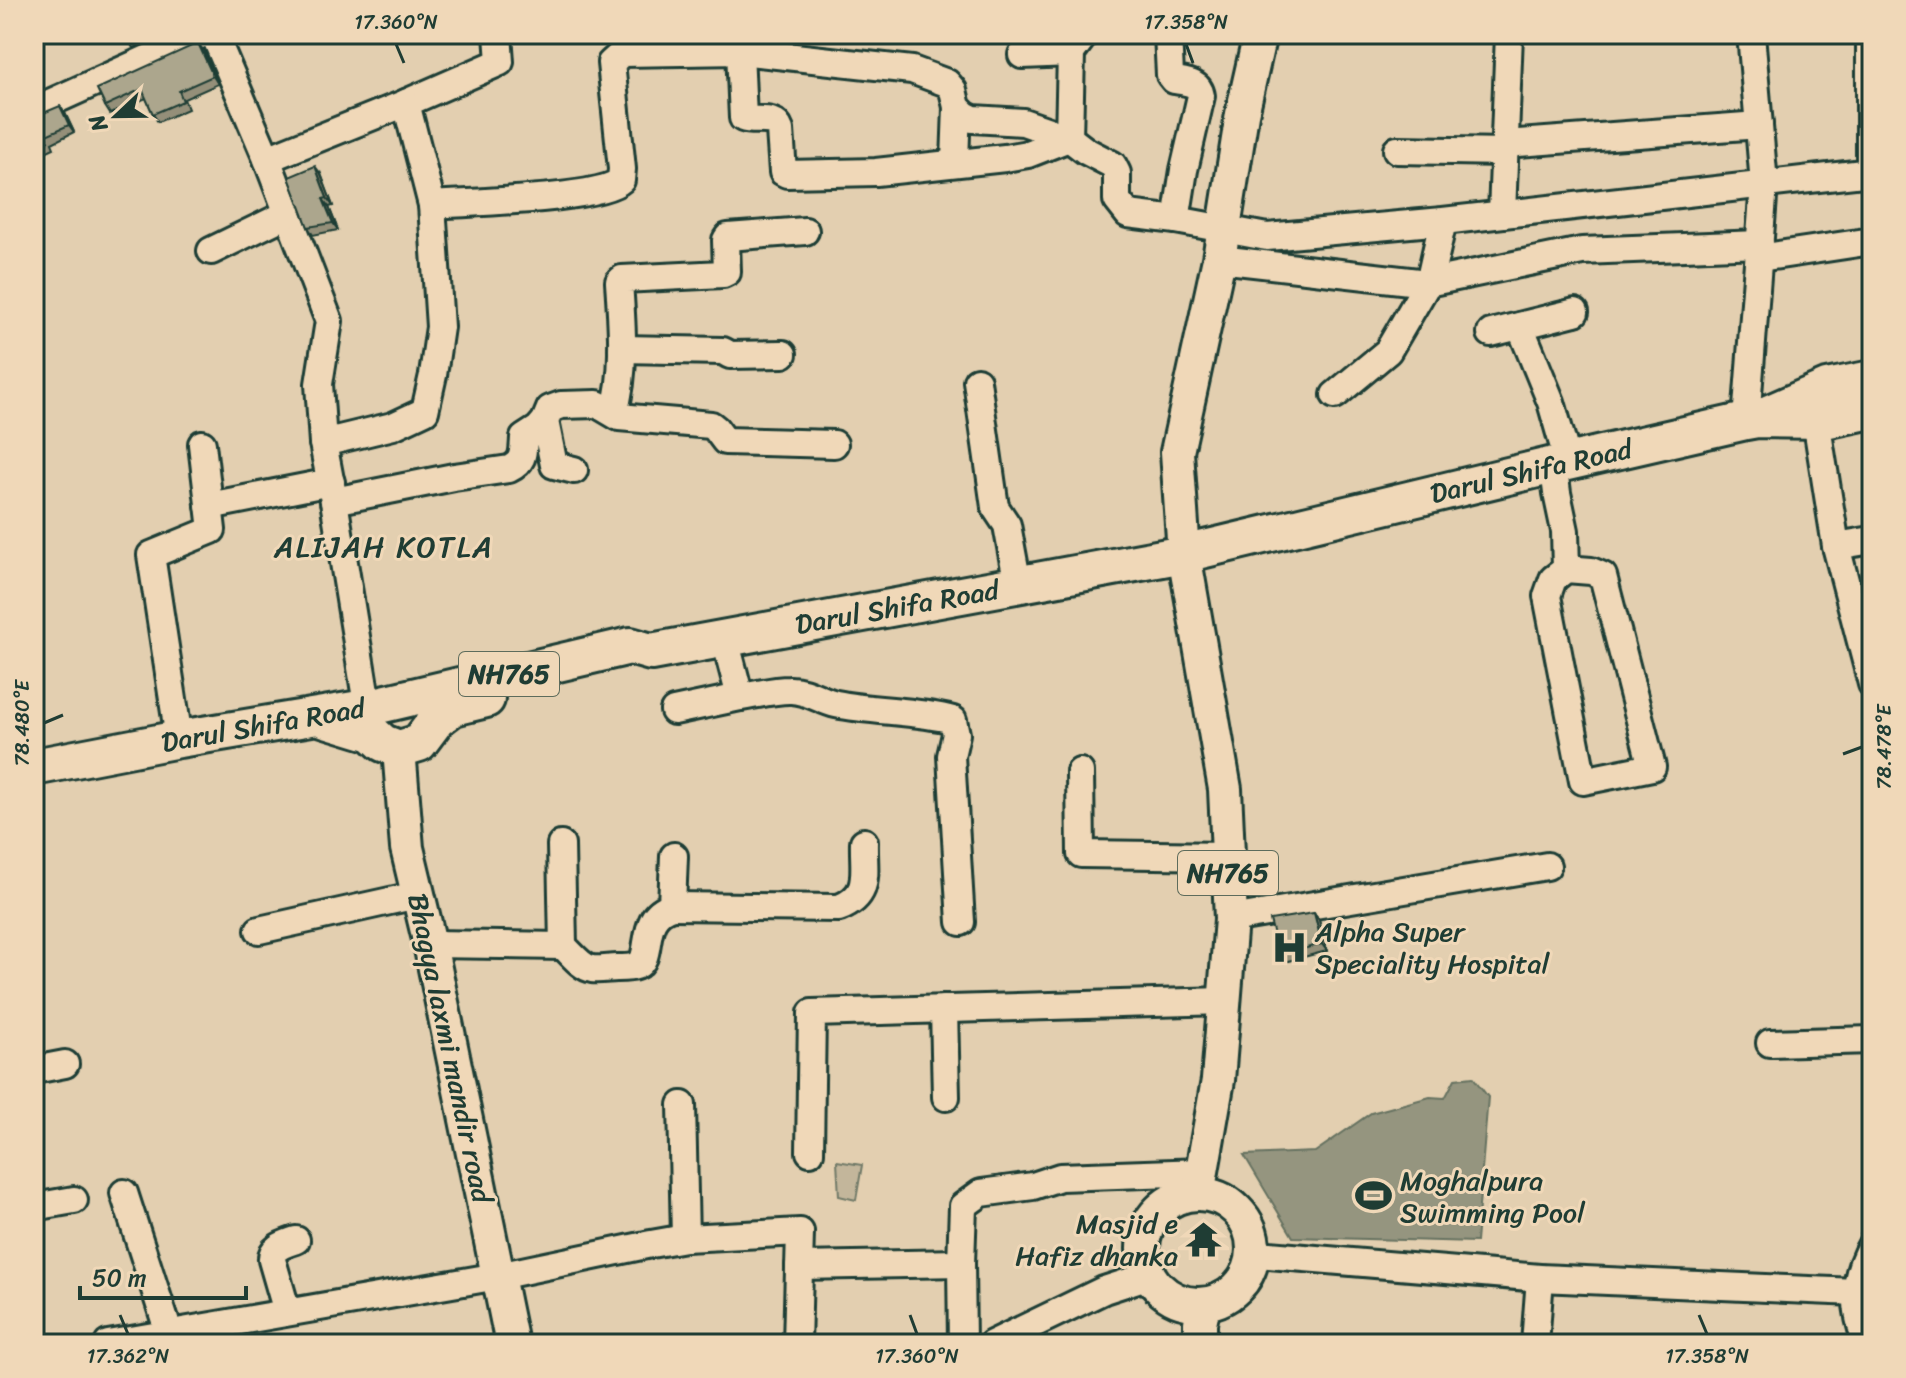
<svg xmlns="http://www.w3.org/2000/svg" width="1906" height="1378" viewBox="0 0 1906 1378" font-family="Sriracha,sans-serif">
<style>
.green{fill:#c3b69b;stroke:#717a68;stroke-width:2}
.water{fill:#95957f;stroke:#667261;stroke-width:2}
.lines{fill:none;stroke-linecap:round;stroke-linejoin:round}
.minor-casing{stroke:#1f3d34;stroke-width:32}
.major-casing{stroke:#1f3d34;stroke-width:38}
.highway-casing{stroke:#1f3d34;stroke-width:42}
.minor{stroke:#f0d8b8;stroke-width:26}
.major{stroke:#f0d8b8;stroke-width:32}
.highway{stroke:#f0d8b8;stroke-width:36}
.wall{fill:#948f79;stroke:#1f3d34;stroke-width:2}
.shaded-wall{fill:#787463;stroke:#1f3d34;stroke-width:2}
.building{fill:#aca68d;stroke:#1f3d34;stroke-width:2}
.ticks{fill:none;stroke:#1f3d34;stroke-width:3}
.labels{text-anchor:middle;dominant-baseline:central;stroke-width:6;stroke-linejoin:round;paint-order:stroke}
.shield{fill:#f0d8b8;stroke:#5e6c5c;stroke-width:2}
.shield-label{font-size:26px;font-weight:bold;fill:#1f3d34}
.street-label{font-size:28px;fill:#1f3d34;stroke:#f0d8b8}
.poi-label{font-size:28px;fill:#1f3d34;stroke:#f0d8b8;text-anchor:start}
.neighbourhood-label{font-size:30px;letter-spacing:2px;fill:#1f3d34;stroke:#f0d8b8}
.neatline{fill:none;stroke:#1f3d34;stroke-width:3}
.ticks-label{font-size:20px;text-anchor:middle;fill:#1f3d34}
</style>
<rect width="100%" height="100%" fill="#e3cfb0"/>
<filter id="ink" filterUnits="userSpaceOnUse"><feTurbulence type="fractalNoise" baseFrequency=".0125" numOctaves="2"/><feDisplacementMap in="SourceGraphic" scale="16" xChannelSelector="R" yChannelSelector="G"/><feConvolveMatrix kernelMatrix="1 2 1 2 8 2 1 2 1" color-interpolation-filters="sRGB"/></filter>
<g filter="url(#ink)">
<path class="green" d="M837,1161L862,1165L856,1200L839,1196Z"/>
<path class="water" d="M1473,1077L1488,1097L1476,1242L1293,1237L1244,1155L1315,1152L1371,1113L1430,1097L1445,1098L1455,1079Z"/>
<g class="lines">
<defs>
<g id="minor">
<path d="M214,34L267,159L329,321L319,384L323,443L334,501L370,723"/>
<path d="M1168,34L1170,75L1174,80C1186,82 1199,82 1201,96L1184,170L1176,220"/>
<path d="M1870,34V172"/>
<path d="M740,51L743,118C756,123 774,114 780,130L783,172L787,174L876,172L1005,158L1028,154L1069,138L1071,53L1085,34"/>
<path d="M1022,55L1071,53"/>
<path d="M34,110L202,34"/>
<path d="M1505,144L1759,125"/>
<path d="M1397,150L1505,152"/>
<path d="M267,159L406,103L500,62L498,34"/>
<path d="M955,162L957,107"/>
<path d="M432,205C467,202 600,200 621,180L622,169L611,63L622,53L740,51L912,70L947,83L953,90L957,107L965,115L973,119L1023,122L1069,138L1086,151L1113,165L1117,173V200L1128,214L1176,220L1267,237L1443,221L1872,172"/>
<path d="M1502,214L1509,34"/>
<path d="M211,251L287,214"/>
<path d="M1759,258L1872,241"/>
<path d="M1219,259L1427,283L1582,251L1760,244"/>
<path d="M1520,326L1551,402L1569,465"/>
<path d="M1491,333L1575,312"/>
<path d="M622,349L723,351L730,355L783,354"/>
<path d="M977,381L995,507L1007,525L1018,585"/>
<path d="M1335,395L1388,351L1430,279L1443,221"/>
<path d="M614,413C626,371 622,326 619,282L622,279L723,274L727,272L726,240L728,237L805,231"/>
<path d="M1816,420L1836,546L1872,684"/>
<path d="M545,421L554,465L574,470"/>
<path d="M1746,421L1764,184L1751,34"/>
<path d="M323,443L393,426L425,411L433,375L440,327L432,205L406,103"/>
<path d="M1555,477L1557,493L1565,531L1566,569L1591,571L1603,576L1652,767L1583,781L1547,596L1553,579L1566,569"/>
<path d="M334,501L454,477L509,469C524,462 523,453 524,438L538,429L545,421L550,409L561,405L597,404L619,417L711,425L716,429L725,441L834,444"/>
<path d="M209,506L331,482"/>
<path d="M1836,546L1872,540"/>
<path d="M725,639L740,697C756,695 773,690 789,690C806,689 821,701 836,704C875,712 915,710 953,720L956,734L951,756L961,922"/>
<path d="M674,711L740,697"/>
<path d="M179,739L151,555L212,530L202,444"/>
<path d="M1080,772L1081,854L1228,856"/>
<path d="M672,906L839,908C872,895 863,873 864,842"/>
<path d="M1231,919L1547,866"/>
<path d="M259,930L417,895"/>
<path d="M430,944L563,946L561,845"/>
<path d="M563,946C571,953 581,967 592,969C600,970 610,968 617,968C623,968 631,968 636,966C655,958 637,916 672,906L674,856"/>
<path d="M944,1009L946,1097"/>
<path d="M1770,1043L1872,1040"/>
<path d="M34,1070L65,1064"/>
<path d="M682,1105L685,1238"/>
<path d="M810,1152L812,1013L1224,1001"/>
<path d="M124,1193L169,1333"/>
<path d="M34,1207L74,1200"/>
<path d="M1253,1252L1269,1255L1540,1278L1856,1292"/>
<path d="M799,1266L961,1263"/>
<path d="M287,1312L272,1260C271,1247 285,1244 296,1240"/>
<path d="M108,1344L498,1276L651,1244L685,1238L800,1232L797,1344"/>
<path d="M962,1344L961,1263L963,1206L981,1193L1033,1186L1060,1177L1202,1172"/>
<path d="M992,1344L1104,1290L1150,1275"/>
<path d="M1535,1344L1540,1278"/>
<path d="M1867,1344C1853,1308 1852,1279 1872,1244"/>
</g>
<g id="major">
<path d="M399,749L407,848L430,944L512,1344"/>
<path d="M1198,1194L1218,1080L1231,919L1225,789L1184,554L1177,452L1219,259L1242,114L1260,34"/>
<circle cx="1198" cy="1249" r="55"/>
<path d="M1200,1344V1323L1204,1304"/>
</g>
<g id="highway">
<path d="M1770,413L1827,388L1872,379"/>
<path d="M326,719L372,733L383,743L399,749L419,743L437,719L453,707L486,699"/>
<path d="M34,767L179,739L366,708L630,646L651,652L1184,554L1554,465L1746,421L1757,419L1825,420L1872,410"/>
</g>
</defs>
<use href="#minor" class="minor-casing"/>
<use href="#major" class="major-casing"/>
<use href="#highway" class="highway-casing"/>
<use href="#minor" class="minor"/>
<use href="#major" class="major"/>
<use href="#highway" class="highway"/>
</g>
<g class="wall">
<path d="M125,34H163L133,48Z"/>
<path d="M204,51L218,84L184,99L188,109L158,122L153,114L146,98L110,114L105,106Z"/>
<path d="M65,113L74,132L52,143L54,148L41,154L35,146Z"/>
<path d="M321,174L333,206L329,207L338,230L313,235L308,227Z"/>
<path d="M1319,920L1327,951L1284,962L1279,955Z"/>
</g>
<g class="shaded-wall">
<path d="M198,43L204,51L218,84L213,76Z"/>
<path d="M60,106L65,113L74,132L69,125Z"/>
<path d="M315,166L321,174L333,206L327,198Z"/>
<path d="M323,199L329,207L338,230L333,223Z"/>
<path d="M1314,913L1319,920L1327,951L1322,944Z"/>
</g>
<g class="building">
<path d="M125,34H138L127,39Z"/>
<path d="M198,43L213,76L179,91L183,101L153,114L142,89L105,106L97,89Z"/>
<path d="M60,106L69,125L46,135L48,141L35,146L34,144V117Z"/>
<path d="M315,166L327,198L323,199L333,223L308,227L289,177Z"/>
<path d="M1314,913L1322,944L1279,955L1270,920Z"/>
<path d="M182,1337L183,1344H143Z"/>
</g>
</g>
<path class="ticks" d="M396,44L404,63M1186,44L1193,63M44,723L63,715M1843,754L1862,747M120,1315L128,1334M910,1315L917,1334M1699,1315L1707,1334"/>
<defs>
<symbol id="hospital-bare" viewBox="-9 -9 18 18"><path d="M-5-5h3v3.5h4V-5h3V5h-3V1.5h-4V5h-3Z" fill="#1f3d34" stroke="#f0d8b8" stroke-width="2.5" paint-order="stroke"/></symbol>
<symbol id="stadium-bare" viewBox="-9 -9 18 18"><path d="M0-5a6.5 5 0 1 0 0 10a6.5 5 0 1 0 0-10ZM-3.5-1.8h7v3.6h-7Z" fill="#1f3d34" stroke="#f0d8b8" stroke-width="2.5" paint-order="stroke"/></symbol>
<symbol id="temple-bare" viewBox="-9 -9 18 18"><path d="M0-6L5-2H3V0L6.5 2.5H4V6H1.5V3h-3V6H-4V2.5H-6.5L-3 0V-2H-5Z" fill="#1f3d34" stroke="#f0d8b8" stroke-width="2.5" paint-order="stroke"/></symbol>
</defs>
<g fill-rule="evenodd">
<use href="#hospital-bare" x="1264" y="922" width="51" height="51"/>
<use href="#stadium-bare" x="1348" y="1170" width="51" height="51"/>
<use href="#temple-bare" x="1178" y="1214" width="51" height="51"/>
</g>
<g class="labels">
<g class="shield">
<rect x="459" y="652" width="100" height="44" rx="6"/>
<rect x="1178" y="851" width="100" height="44" rx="6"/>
</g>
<g class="shield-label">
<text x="509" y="674">NH765</text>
<text x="1228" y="873">NH765</text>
</g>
<g class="street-label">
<text transform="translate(1531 471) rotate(-13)">Darul Shifa Road</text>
<text transform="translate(897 607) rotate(-10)">Darul Shifa Road</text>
<text transform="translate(263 725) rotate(-10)">Darul Shifa Road</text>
<text transform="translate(450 1048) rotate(78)">Bhagya laxmi mandir road</text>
</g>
<g class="poi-label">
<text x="1315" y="931">Alpha Super<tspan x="1315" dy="32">Speciality Hospital</tspan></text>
<text x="1400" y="1180">Moghalpura<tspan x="1400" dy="32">Swimming Pool</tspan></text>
<text x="1178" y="1223" text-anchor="end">Masjid e<tspan x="1178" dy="32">Hafiz dhanka</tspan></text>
</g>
<g class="neighbourhood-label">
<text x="384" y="547">ALIJAH KOTLA</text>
</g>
</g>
<rect width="1906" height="1378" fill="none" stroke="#f0d8b8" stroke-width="88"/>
<g transform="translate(116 116) rotate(248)" stroke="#f0d8b8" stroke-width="6" paint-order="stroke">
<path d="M0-6L14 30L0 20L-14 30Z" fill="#1f3d34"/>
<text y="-12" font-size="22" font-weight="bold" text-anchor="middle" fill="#1f3d34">N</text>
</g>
<path d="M80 1286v12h166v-12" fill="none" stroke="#1f3d34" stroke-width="4"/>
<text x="92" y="1286" font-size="24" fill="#1f3d34" stroke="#f0d8b8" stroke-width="6" paint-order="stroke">50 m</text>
<rect x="44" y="44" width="1818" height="1290" class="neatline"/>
<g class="ticks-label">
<text x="396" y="29">17.360°N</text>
<text x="1186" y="29">17.358°N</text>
<text transform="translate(22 723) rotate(-90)" y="7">78.480°E</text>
<text transform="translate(1884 747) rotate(-90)" y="7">78.478°E</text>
<text x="128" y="1363">17.362°N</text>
<text x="917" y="1363">17.360°N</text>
<text x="1707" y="1363">17.358°N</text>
</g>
</svg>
